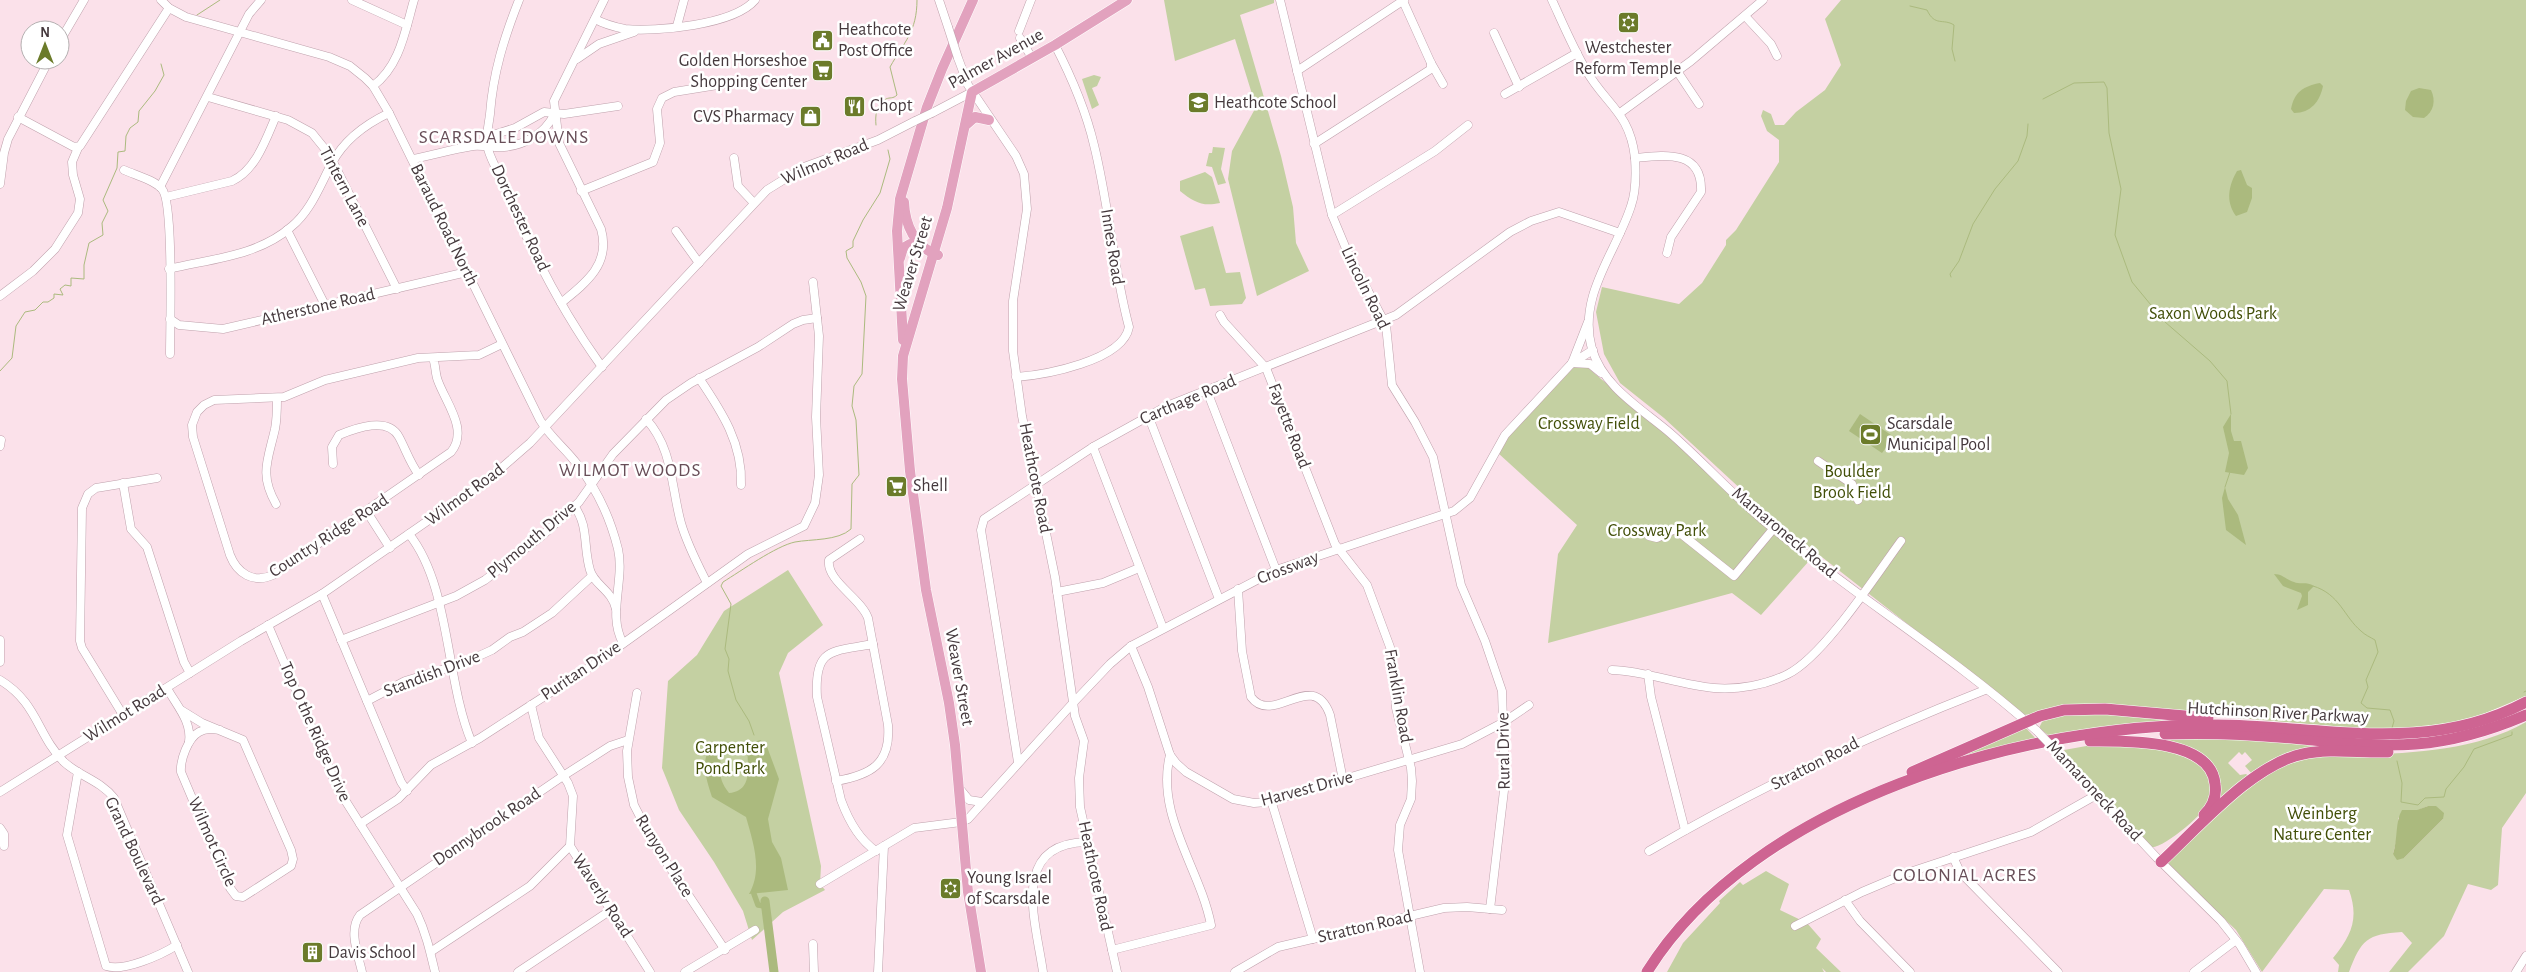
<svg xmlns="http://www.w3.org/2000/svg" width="2526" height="972" viewBox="0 0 2526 972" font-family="'Alegreya Sans',sans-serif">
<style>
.green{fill:#c4d0a2;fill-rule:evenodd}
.water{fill:#abba7e}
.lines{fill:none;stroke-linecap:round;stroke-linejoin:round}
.stream{stroke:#abba7e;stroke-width:1}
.canal{stroke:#abba7e;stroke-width:5.5}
.river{stroke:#abba7e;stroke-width:9}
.minor-casing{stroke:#bfa1ac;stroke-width:9}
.major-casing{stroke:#fff;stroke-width:11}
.highway-casing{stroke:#fff;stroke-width:12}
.minor{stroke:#fff;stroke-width:8}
.major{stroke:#e2a2be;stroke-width:10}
.highway{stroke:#ce6492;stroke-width:11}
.minor-bridge-casing{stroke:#bfa1ac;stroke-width:9;stroke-linecap:butt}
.minor-bridge{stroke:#fff;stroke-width:8}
.labels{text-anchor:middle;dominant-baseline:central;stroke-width:5;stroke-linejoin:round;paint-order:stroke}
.poi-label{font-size:18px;fill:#45393d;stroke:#fff;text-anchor:start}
.street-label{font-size:18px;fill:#45393d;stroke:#fff}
.park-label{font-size:18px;fill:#424f08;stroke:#fff}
.neighbourhood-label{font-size:19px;letter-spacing:1px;fill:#684e58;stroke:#fff}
</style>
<rect width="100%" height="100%" fill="#fbe1ea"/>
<g class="green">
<path d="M1164,0H1274V3L1240,15L1281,156L1293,207L1296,243L1309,271L1257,296L1228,179L1232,151L1256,107L1235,39L1175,61Z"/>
<path d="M1841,0H2526V696L2481,715L2443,726L2380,730L2086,705L2024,715L1772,518L1664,418L1620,383L1604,354L1596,312L1602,287L1679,304L1702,283L1726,245V240L1736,230L1779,162V140L1767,131L1761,116L1763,110L1771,114L1775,125H1784L1796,112L1825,90L1841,65L1825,19Z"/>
<path d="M1094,75L1101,77L1097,86L1092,88L1099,105L1092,109L1082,79Z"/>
<path d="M1213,147L1225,148L1221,169L1226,183L1218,185L1212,167L1206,166L1209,153H1212Z"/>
<path d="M1205,172L1212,177L1220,203C1202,207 1194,202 1180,191V181Z"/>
<path d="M1213,226L1226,273L1240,272L1246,298L1242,304L1210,306L1205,288L1195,290L1180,236Z"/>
<path d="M1580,361L1694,458L1809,561L1761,615L1732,593L1548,643L1558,554L1577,525L1498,453L1513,430Z"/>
<path d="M788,570L823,625L788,653L779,673L821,866L820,884L825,890L783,912L752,940L743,911L714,862L679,810L662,768L668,681L697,655L724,611Z"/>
<path d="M2105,711L2167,720L2088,729L2052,738L2039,728L2043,720L2049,717Z"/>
<path d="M2526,722V793L2502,828L2498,885L2491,890L2468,884L2444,936L2408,972H2389L2412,943L2402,932C2367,934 2361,940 2349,972H2338L2339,965L2333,958C2352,935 2359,918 2349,890L2324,889L2262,972L2236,930L2169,866V861C2205,826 2251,773 2299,758C2315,753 2343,755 2360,755C2415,753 2477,750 2526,722ZM2428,806L2443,819L2404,858L2393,854L2399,830L2398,818Z"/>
<path d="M2025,727L2038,741L1942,764Z"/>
<path d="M2222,738L2354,748L2325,749L2252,774L2245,766L2252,760L2245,752L2242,755L2239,752L2228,763L2240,775L2246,774L2250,777L2216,808L2215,769L2160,742L2161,739Z"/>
<path d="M2092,745C2121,746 2175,744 2200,761C2211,767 2215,787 2211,799C2208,811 2162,850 2151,847L2070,760L2064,750Z"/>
<path d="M1766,871L1789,884L1780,910L1807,923L1821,939L1816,948L1841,972H1826L1822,968L1824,972H1667L1683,943L1720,903L1719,901L1740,882L1743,885Z"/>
</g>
<g class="water">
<path d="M2320,83L2323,86C2320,101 2311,113 2294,113L2291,109C2294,92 2304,86 2320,83Z"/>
<path d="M2419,88L2431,90C2436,101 2434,111 2424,118L2413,117L2405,110L2406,101L2411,91Z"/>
<path d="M2241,170L2247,185L2252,188V198L2247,212L2236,216C2225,201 2229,185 2237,171Z"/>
<path d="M1860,414L1894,437L1882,453L1849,431Z"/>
<path d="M2231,414V431L2234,441H2241L2248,468L2244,475L2225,472L2229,453L2223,427Z"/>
<path d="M2225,487L2228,499L2238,515L2246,545L2226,530L2222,498Z"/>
<path d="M2274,574C2283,574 2286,580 2294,582C2301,585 2306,581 2314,586L2308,592V605L2297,610L2302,596L2301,593L2283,586Z"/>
<path d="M760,740L766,744L779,779L768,819L772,842L781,858L788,890L749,894C763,870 753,842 746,817L712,797C707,781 700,763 710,748L718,750C725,769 714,774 729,793C753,791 748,766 747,748L752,743Z"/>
<path d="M2428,806H2436L2444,813L2443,819L2404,858L2397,860L2393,854C2398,839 2395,821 2402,810H2417Z"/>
</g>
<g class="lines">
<g class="stream">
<path d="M1910,6L1927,10C1935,27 1943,18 1954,25L1952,49L1955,61"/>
<path d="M197,15L220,0"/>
<path d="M2043,99L2074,83L2104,82L2107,88L2109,133L2121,189L2115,235L2132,282L2165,322L2210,361L2227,381L2231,414"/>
<path d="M876,125C875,116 876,104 886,99C890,97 893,99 897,95L890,67C904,42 917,32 917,0"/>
<path d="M1951,277L1950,274L1959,261L1973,224L1995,189L2018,161L2027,136L2028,124"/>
<path d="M0,371L12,358L16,326L25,312L35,310L43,302H48L54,298V294L63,295L60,289L65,285L71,286V278L84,279V265L89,243L103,235L102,223L108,211L103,200L117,168L118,152L125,151L126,136L130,128L138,122L139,111L155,91L164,75L161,64"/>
<path d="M2225,487L2230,472"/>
<path d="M2313,586C2340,594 2344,617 2361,631C2365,635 2370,637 2375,640L2378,652L2366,680L2368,687L2361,703L2367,708L2390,710L2394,721L2392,728"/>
<path d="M2524,692L2526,691"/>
<path d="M754,735L749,721L736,700L728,671L729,659L725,649L731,604L721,586L723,582C741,571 776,546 795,542C811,539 838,541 851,529L852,484L859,475L856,420L852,406L854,386L862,374L866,296L861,282L847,258L846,251L853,247V241L863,220L880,193L890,159L888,150"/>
<path d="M2397,761L2402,783L2401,802L2418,805L2425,798L2444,797L2446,789L2464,767L2474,749L2512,735V732"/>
</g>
<path class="canal" d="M754,894L758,905L765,906"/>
<path class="river" d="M765,901L774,972"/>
<defs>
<g id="minor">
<path d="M161,0L169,8L186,17L329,57L350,66L365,78L373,86L389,113L540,420C550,437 565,448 577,464C597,489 610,517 618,549C625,580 607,615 623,643"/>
<path d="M352,0L407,25"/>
<path d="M519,0C504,38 493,73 490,114C489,123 486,135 487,144C488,155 497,169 501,179C528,245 561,310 602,367"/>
<path d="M939,0L948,27"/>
<path d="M1280,0L1332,215L1347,251L1386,325L1392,385L1415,422L1433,457L1461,585L1485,641L1502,691L1505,782L1490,909"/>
<path d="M1552,0C1563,24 1573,48 1586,70C1605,104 1630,112 1635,158C1636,173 1636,192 1631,206C1616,253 1577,296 1592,349C1603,387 1642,409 1670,433C1702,461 1731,493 1763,520C1851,594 1951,654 2037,731"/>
<path d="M1403,1L1431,63L1443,84"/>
<path d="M1745,16L1771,44L1777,56"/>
<path d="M595,19C604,24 615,27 625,29C656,32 734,25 755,0"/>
<path d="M677,26L684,0"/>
<path d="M1019,31L1031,0"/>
<path d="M1494,33L1519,87"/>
<path d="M1020,38L1032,58"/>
<path d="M60,41L84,0"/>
<path d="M958,58L968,85L1016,156L1024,174L1027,209L1013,301V351L1022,416L1055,577L1075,716L1084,741L1079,778L1080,807L1117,972"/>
<path d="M577,59L599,44L634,32"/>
<path d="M1297,71L1404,0"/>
<path d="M1677,71L1699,104"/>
<path d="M373,86C400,66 405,31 414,0"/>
<path d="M1505,94L1577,53"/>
<path d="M208,97L288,120L312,133L329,154L397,289"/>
<path d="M932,113L972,92"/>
<path d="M1620,113L1691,61L1763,0"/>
<path d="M18,117L74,147L80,146L169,8"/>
<path d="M487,144L496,134L515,128L544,112L564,114L618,106"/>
<path d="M1314,144L1431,69V63"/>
<path d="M734,158L738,186L753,202"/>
<path d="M1635,158C1664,155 1703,149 1701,192L1671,237L1667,253"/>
<path d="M413,159C433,155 453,149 473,146C484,145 494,148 504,147C525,145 544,134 554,115"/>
<path d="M124,170C135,175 155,180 162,189C174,202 170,329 170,354"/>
<path d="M0,184L4,153L8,139L49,60"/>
<path d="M160,187L249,14L261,0"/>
<path d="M581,191L653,162L660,143L657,109L662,98L674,92L736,82"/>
<path d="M166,197L232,181C256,170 266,139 276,116"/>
<path d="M1332,215L1435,151L1468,125"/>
<path d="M287,230L325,305"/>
<path d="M676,231L699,263"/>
<path d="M169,269C210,259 258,256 291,227C311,211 320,185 332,163C344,140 366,124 389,113"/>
<path d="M0,296L33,271L55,249L78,213L80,199L73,175L72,162L78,148"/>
<path d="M561,303C586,283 611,264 601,229L559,143L554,101L604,0"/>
<path d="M1220,315L1224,322L1266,368L1335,544L1367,585L1390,647L1394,673L1396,708L1411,768L1412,781L1411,799L1400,825L1398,850L1420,972"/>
<path d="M170,319L179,325L223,329L467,272"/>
<path d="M433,358C436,366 435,374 438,381C446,403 469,430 451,452L273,575C253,584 237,573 230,555L193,437L192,425L197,412L204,405L214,400L284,397L325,380L418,358L479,355L502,344"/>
<path d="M1572,363L1588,322"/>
<path d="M1572,363L1590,364L1601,373"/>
<path d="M1016,377C1044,375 1123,361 1129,327C1113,267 1109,205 1094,145C1086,111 1071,76 1055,45"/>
<path d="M699,378C722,412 743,444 741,485"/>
<path d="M1207,391L1276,570"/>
<path d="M1148,415L1219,599"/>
<path d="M646,419C673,448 671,487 681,523C687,544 697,563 707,583"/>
<path d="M0,446L1,440"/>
<path d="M1093,447L1163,628"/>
<path d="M1818,461L1852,484L1858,500"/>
<path d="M333,464L332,447L339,435C356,428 388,416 399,437C406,450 410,463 419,475"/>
<path d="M123,483L131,529L147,547L184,662L190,673"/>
<path d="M276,504C259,474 268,460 275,429C277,419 277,408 277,398"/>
<path d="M574,506C589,525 583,547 590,570C594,585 612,590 616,609"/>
<path d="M367,512L390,548"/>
<path d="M409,534C451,587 445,680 472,743"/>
<path d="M1649,536L1657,538L1675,529L1734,576L1774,528"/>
<path d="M1238,589L1242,651L1251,697C1273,727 1313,667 1330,715L1343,780"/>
<path d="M1057,592L1103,583L1139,568"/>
<path d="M322,594L401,782L407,791"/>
<path d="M268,625L338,789L417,914C426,933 430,951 435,972"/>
<path d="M0,640V662"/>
<path d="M341,640L456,596L485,580L543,535L579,502L613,454L666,400L691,383L758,347L793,324L803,320L817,318"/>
<path d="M873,644C833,652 814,646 817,697L841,800C848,819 858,839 876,851"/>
<path d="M1131,646L1148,687L1170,755L1176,763L1186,772L1233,799L1254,803L1267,802L1462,744L1504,722L1529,705"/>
<path d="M1612,670C1647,671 1679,685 1714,688C1738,690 1766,685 1788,674C1824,656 1876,575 1901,541"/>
<path d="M1648,674L1651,697L1685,830"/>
<path d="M0,680C38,703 37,735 64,762C79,776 101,781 114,798L188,972"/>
<path d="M167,688C176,705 192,721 189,742"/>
<path d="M637,693L627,751L628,777L634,805L653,842L725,950"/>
<path d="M367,701L405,681L461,664L492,650L510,637L523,632L552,613L592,576"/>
<path d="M531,705L539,738L568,783L573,796L570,846L650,972"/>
<path d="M181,710L202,723L243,740L291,850L293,859L291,866L243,897L236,896L230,888L181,772C180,760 188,738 199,732C206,728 213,729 220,730"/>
<path d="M123,715L82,648L80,641L82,508L88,494L96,488L157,478"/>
<path d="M2064,759L2157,858L2221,921L2240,945L2256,972"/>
<path d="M1018,762L981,530L984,519L1093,447L1167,406L1396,315L1510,232L1531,221L1559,212L1620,233"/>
<path d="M78,772L67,835L106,966C124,972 161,955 177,945"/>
<path d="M836,781C871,775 891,764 888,725L868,618C861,598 826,581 829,560L860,539"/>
<path d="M960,789L969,800L982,802"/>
<path d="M0,792L241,641L322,594L491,477L530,443L767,190L804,167L878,140L915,121"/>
<path d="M1271,800L1313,939"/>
<path d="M360,824L398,799L431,765L480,738L596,663L748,554L804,526L815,503L819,475L816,417L819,336L813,282"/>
<path d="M0,828L4,834V846"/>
<path d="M1649,851C1757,788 1870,735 1985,690"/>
<path d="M1953,857L1960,872L2058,972"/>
<path d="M820,884L914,828L961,822L968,819L1073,703L1110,664L1131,646L1276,570L1454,511L1470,498L1505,435L1572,363L1593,350"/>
<path d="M1845,900L1860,921L1910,972"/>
<path d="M1795,926L1862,892L1907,873L2031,832L2098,794"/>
<path d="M813,944L814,972"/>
<path d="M1112,950L1211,925C1200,868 1155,815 1170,755"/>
<path d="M432,951L530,886L570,846"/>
<path d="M362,972C358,954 348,930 360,915L563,776L610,746L628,740"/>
<path d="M518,972L611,910"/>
<path d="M685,972L755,930"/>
<path d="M878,972L884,846"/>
<path d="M1043,972C1036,922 1009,844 1086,842"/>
<path d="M1235,972L1278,947L1444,908L1467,907L1502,910"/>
<path d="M2194,972L2236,940"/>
<path d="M2516,972L2526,956"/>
</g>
<g id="major">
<path d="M967,124L975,117L989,120"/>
<path d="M904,202C905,225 915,248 938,255"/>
<path d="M900,258L903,248L910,244L923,246"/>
<path d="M903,340L897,231L900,199L927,107L942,69L973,0"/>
<path d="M981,972L968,892L955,745L949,703L926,590L910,471L902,379L903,356L947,208L972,92L1055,45L1127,0"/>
</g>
<g id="highway">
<path d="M2165,734C2214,732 2264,735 2313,740C2347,743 2382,747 2416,744C2454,741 2491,730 2526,715"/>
<path d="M2090,741C2124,741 2211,738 2215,784C2217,796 2212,807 2204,815"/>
<path d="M1912,772L2040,716L2064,710L2105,709L2208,718"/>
<path d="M2161,862C2199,827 2253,764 2303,754C2330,748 2360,753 2388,752"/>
<path d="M1647,972C1753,801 2027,722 2218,725C2325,726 2426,755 2526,702"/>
</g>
</defs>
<use href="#minor" class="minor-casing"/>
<use href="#major" class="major-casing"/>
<use href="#highway" class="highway-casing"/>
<use href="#minor" class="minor"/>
<use href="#major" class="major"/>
<use href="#highway" class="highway"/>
<defs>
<g id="minor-bridge">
<path d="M948,27L958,58"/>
<path d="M915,121L932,113"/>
<path d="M2037,731L2064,759"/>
</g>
</defs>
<use href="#minor-bridge" class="minor-bridge-casing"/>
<use href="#minor-bridge" class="minor-bridge"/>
</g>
<defs>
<symbol id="synagogue-square" viewBox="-11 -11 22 22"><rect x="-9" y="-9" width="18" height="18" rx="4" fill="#6b7b2a" stroke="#fff"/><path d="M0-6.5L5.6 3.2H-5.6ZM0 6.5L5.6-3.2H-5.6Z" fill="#fff"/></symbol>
<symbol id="civic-square" viewBox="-11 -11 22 22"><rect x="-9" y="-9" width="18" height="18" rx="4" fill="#6b7b2a" stroke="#fff"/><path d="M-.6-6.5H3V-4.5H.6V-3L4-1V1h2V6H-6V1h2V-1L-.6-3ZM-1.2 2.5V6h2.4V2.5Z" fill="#fff"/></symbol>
<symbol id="supermarket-square" viewBox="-11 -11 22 22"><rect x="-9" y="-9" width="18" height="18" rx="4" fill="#6b7b2a" stroke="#fff"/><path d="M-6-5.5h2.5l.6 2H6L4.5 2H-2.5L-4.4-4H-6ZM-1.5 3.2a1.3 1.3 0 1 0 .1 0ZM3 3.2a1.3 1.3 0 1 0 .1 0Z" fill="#fff"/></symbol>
<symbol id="school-square" viewBox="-11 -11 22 22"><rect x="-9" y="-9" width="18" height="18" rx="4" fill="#6b7b2a" stroke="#fff"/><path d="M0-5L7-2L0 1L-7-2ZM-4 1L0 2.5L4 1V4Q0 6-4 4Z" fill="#fff"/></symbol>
<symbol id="restaurant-square" viewBox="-11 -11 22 22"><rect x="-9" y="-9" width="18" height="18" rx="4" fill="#6b7b2a" stroke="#fff"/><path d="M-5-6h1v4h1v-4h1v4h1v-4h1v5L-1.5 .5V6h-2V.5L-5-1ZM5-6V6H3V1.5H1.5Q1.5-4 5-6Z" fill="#fff"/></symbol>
<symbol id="shop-square" viewBox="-11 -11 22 22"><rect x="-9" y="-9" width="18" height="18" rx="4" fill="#6b7b2a" stroke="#fff"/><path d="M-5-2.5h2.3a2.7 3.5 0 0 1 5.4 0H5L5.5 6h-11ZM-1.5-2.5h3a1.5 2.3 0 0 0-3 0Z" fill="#fff"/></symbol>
<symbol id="stadium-square" viewBox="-11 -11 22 22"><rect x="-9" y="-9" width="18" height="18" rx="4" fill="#6b7b2a" stroke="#fff"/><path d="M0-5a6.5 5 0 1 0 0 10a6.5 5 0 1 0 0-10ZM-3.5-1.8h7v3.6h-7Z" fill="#fff"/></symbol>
<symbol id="building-square" viewBox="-11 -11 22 22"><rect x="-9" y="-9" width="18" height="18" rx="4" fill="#6b7b2a" stroke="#fff"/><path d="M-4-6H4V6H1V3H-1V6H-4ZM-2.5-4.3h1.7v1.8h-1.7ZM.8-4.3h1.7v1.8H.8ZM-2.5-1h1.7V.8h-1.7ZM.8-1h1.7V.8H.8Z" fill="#fff"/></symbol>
</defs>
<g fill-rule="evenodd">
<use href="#synagogue-square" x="1616" y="10" width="25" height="25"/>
<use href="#civic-square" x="810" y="28" width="25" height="25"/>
<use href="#supermarket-square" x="810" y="58" width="25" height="25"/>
<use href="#school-square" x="1186" y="90" width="25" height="25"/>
<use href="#restaurant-square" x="842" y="94" width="25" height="25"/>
<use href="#shop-square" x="798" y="104" width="25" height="25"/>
<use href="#stadium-square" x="1858" y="422" width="25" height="25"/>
<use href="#supermarket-square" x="884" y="474" width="25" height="25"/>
<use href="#synagogue-square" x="938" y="876" width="25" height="25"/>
<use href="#building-square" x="300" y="940" width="25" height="25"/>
</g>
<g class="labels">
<g class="poi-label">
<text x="838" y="30">Heathcote<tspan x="838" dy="21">Post Office</tspan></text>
<text x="1628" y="48" text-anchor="middle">Westchester<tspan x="1628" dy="21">Reform Temple</tspan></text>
<text x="807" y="61" text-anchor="end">Golden Horseshoe<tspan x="807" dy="21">Shopping Center</tspan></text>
<text x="1214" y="103">Heathcote School</text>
<text x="870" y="106">Chopt</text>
<text x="794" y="117" text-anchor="end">CVS Pharmacy</text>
<text x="1887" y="424">Scarsdale<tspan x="1887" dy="21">Municipal Pool</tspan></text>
<text x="913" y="486">Shell</text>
<text x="967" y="878">Young Israel<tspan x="967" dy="21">of Scarsdale</tspan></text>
<text x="328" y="953">Davis School</text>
</g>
<g class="street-label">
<text transform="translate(996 59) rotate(-29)">Palmer Avenue</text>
<text transform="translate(825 162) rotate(-23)">Wilmot Road</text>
<text transform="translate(344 187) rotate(62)">Tintern Lane</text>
<text transform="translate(520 218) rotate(65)">Dorchester Road</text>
<text transform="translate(444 225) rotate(64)">Baraud Road North</text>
<text transform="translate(1112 247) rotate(81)">Innes Road</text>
<text transform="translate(913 264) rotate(-73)">Weaver Street</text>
<text transform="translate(1365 288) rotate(64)">Lincoln Road</text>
<text transform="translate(318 307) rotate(-13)">Atherstone Road</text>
<text transform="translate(1188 400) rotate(-23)">Carthage Road</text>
<text transform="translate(1289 426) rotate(69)">Fayette Road</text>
<text transform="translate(1035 478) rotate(79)">Heathcote Road</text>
<text transform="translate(465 495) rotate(-36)">Wilmot Road</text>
<text transform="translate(1784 533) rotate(40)">Mamaroneck Road</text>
<text transform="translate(329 536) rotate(-33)">Country Ridge Road</text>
<text transform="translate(532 540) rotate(-40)">Plymouth Drive</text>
<text transform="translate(1288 568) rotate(-21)">Crossway</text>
<text transform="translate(581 671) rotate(-34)">Puritan Drive</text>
<text transform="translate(432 674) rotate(-21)">Standish Drive</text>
<text transform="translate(959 677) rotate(80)">Weaver Street</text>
<text transform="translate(1398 696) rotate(80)">Franklin Road</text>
<text transform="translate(2278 713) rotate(3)">Hutchinson River Parkway</text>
<text transform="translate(125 714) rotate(-32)">Wilmot Road</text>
<text transform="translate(315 732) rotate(66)">Top O the Ridge Drive</text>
<text transform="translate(1504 751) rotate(-91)">Rural Drive</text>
<text transform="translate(1815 764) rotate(-27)">Stratton Road</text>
<text transform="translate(1307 789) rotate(-15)">Harvest Drive</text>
<text transform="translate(2094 791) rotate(47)">Mamaroneck Road</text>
<text transform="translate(487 827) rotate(-34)">Donnybrook Road</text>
<text transform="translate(212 842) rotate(66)">Wilmot Circle</text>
<text transform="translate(134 851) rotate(65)">Grand Boulevard</text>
<text transform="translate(664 856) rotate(58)">Runyon Place</text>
<text transform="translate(1095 876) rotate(78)">Heathcote Road</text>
<text transform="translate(602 896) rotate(57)">Waverly Road</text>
<text transform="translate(1365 927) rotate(-13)">Stratton Road</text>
</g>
<g class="park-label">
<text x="2213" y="314">Saxon Woods Park</text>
<text x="1589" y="424">Crossway Field</text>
<text x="1852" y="472">Boulder<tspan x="1852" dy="21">Brook Field</tspan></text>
<text x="1657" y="531">Crossway Park</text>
<text x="730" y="748">Carpenter<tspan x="730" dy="21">Pond Park</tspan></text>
<text x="2322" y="814">Weinberg<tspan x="2322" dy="21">Nature Center</tspan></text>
</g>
<g class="neighbourhood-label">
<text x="504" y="137">SCARSDALE DOWNS</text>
<text x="630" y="470">WILMOT WOODS</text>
<text x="1965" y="875">COLONIAL ACRES</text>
</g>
</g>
<g transform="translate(45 45)"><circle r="24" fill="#ffffff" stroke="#b5b0b1"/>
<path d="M0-4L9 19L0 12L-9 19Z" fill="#6b7b2a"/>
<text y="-8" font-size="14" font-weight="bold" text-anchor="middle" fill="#45393d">N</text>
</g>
</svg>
